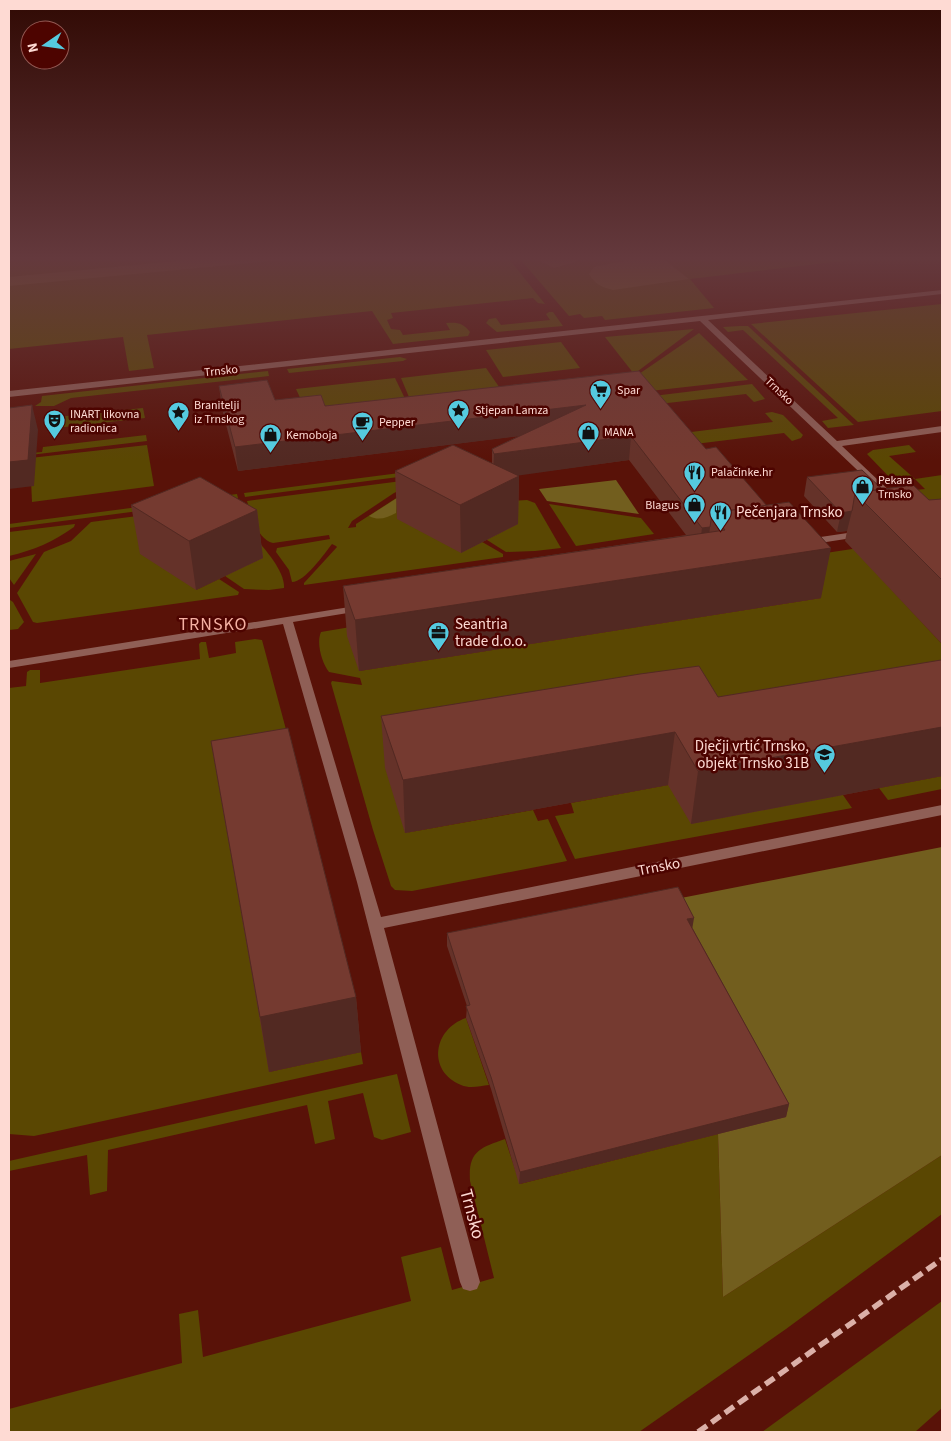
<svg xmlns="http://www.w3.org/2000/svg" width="951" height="1441" viewBox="0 0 951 1441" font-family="'Source Sans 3',sans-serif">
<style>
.green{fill:#5a4702}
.forest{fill:#725e1e}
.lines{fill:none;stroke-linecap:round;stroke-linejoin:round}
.minor{fill:#8f5f56;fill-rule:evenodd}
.rail{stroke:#dbb0a8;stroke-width:5.5;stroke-dasharray:11 5.5;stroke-linecap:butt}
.wall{fill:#653229}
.shaded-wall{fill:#522922}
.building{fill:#753a30;stroke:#522922}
.labels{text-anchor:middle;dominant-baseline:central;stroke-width:5;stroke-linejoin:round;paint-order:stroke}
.far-street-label{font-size:12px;fill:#fedad3;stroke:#4d0400}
.far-poi-label{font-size:12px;fill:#fedad3;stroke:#4d0400;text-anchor:start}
.poi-label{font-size:15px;fill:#fedad3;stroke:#4d0400;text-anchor:start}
.street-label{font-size:15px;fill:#fedad3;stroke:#4d0400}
.quarter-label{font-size:18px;letter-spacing:1px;fill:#f5b0a2;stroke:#4d0400}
.near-street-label{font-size:18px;fill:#fedad3;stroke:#4d0400}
</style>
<rect width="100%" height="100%" fill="#591208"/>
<g class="green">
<path d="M9,259H509L545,304L538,303L533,298L391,313L393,318L387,320L391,329L400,330L403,335L450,330L446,323C458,322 463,323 470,332L468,336L393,344L372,311L147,335L154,368L129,371L123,337L9,349Z"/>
<path d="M520,259H536L554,268L573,263L580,259H621L625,260L622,262L689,279L664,259H859L690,279L714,308L605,320L602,316L584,318L580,314L569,316Z"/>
<path d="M942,304V411L858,422L751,324Z"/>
<path d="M549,312H553L563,326L497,332L486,323L489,319L496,318L501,325L550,320L546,314Z"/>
<path d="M740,326H748L854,425L828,428L822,421L838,418L743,330L728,332L723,327Z"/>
<path d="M694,329L634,374L605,337Z"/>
<path d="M699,333L748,380L650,391L636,376Z"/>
<path d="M561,342L580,368L503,377L486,350Z"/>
<path d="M400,357L407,359L403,361L289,373L287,369Z"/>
<path d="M486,368L506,397L414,409L401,378Z"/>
<path d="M268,371L269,376L71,398L54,406H35L41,402L42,396Z"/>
<path d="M395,378L410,409L350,416L302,402L296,389Z"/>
<path d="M752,384L765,399L754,402L746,394L659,404L653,396Z"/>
<path d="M143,408L145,418L47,429V418Z"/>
<path d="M772,412L783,415L803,435L801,438L792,441L784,433L695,444L683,433L773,422L765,413Z"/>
<path d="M146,435L147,441L30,455V453L42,452L43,447Z"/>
<path d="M147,445L154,486L32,502L30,458Z"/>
<path d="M909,445L916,452L889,456L915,479L942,475V526L905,491L925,489L915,479L895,483L867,454L873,450Z"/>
<path d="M415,471L437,472L245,497L244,493Z"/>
<path d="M425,478L394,493L352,521L348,528L356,527V524L401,495L503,554V557L304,585V583L337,547L336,546L332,544C324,554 305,582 292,582L289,570L276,552L277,548L330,539L329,535L273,543C257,539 251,515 247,501Z"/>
<path d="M237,494L238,498L9,528V524Z"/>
<path d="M527,500L535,503L561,548L535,551L506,552L487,540L510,501Z"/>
<path d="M238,503L196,590L219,579L239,592L238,595L37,623L33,622L17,593L44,552L71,541L91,522Z"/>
<path d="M549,504L641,518L654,534L576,546Z"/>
<path d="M75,524L74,527C53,542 34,550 9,556V532Z"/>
<path d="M255,538C266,550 285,572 284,588L269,590L244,589L225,576Z"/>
<path d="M892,543L861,557L942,644V717L405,833L533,810L538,821L548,819L567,861L412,891L395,890L391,886L373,830L331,683L332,681L362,685L360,678L329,672C322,663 316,643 321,632L380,622L359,671L821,598L799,557Z"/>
<path d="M36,554L14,585L9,578V561Z"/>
<path d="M10,600L13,602L24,622L18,629L9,630Z"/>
<path d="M255,639L262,640L295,763L269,1072L361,1052L363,1064L53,1132L34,1136L9,1134V688L26,686L27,672L30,670H40V683L200,659L199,644L201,642H206L209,658L236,653L235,642Z"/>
<path d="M942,776V789L888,800L879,788Z"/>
<path d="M668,785L843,795L852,808L575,859L555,816L574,813L571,803Z"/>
<path d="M466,1018L489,1085C480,1086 470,1089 461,1085C427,1071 433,1029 466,1018Z"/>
<path d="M397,1074L411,1132L382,1140L374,1137L363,1093L328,1101L335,1139L315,1144L307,1105L108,1150L107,1191L90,1195L87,1155L9,1171V1161Z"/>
<path d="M718,1134L723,1297L942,1155V1214L786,1329L639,1432H9V1409L182,1363L179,1314L198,1310L203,1357L411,1301L401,1257L441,1247L452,1290L494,1278L470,1181C468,1151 480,1148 505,1139L520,1184Z"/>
<path d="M942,1301V1408L915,1432H762Z"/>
</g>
<g class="forest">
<path d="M198,259H293L9,286V277Z"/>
<path d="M536,259H580L573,263L554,268Z"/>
<path d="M621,259H664L689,279L613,290C601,287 595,284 589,274L594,267L624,261Z"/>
<path d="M616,480L639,514L547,501L539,489Z"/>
<path d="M397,498L396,513C386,518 379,521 369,516Z"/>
<path d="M942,847V1155L723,1297L718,1134L676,899Z"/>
</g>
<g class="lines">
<g class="minor">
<path d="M942,290V294L708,320L837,441L942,426V432L842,446L898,499V503H892L700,321L9,397V391Z"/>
<path d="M861,531L866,534L865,536L807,545L802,542L807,539Z"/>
<path d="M362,605L366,606L368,608L366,610L293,622L381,917L942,805V815L384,928L480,1282L477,1289L470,1291L463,1289L460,1282L357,882L283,624L9,668V661Z"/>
</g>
<path class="rail" d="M698,1432L942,1259"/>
</g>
<g class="wall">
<path d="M639,371L821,598L359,671L347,636L343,586L686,535L629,460L517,475L519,476L518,524L461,553L397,519L395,471L492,463V449L519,436L238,471L222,409L219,386L275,400L325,406Z"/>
<path d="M807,477L882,489L929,500L942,499V644L845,541L847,531L837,532L804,496Z"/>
<path d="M131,505L257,510L263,558L196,590L140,554Z"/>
<path d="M942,661V776L691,824L668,785L405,833L385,768L381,716L718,697Z"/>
<path d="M211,741L356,997L361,1052L269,1072Z"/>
<path d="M693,929L789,1104L786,1117L519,1184L491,1089L466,1018L467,1006L447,946V933Z"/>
</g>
<g class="shaded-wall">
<path d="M32,405L38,430L34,486L9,489V462Z"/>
<path d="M586,405L584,428L238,471L235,447Z"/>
<path d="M631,436L629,460L493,479L494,454Z"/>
<path d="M519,476L518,524L461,553L460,505Z"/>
<path d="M257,510L263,558L196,590L189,541Z"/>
<path d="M852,511L847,531L837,532L841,513Z"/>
<path d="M710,527L707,552L699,553L702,528Z"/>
<path d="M831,548L821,598L359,671L355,620Z"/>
<path d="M942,727V776L691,824L698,771Z"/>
<path d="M675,732L668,785L405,833L403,780Z"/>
<path d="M694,918L692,930L687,919Z"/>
<path d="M356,997L361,1052L269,1072L260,1017Z"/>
<path d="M789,1104L786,1117L519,1184L520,1172Z"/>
</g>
<g class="building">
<path d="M639,371L706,449L716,447L767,506L712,513L710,527L702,528L631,436L494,454L492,449L586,405L235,447L219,386L267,380L275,400L321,395L325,406Z"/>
<path d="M32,405L28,460L9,462V408Z"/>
<path d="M453,445L519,476L460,505L395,471Z"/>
<path d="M862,470L882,489L855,493L852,511L841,513L807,477Z"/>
<path d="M200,477L257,510L189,541L131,505Z"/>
<path d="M913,485L929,500L942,499V580L855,493Z"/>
<path d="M789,502L831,548L355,620L343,586L725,530L712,513Z"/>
<path d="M941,660L942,661V727L698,771L675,732L403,780L381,716L640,674L699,666L718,697Z"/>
<path d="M288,728L356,997L260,1017L211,741Z"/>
<path d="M678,887L694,918L687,919L789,1104L520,1172L491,1077L466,1006L470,1005L447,933Z"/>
</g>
<linearGradient id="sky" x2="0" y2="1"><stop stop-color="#310a04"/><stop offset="0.56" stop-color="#64393d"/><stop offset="1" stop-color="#64393d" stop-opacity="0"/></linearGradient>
<rect width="951" height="461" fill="url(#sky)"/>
<defs>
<symbol id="supermarket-pin" viewBox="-11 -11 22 30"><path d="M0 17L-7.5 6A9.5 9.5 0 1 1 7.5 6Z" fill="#55cadf" stroke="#4d0400"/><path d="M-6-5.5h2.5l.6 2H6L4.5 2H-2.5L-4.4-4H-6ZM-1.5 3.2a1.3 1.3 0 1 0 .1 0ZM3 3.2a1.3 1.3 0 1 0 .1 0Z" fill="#111"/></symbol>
<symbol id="sight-pin" viewBox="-11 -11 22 30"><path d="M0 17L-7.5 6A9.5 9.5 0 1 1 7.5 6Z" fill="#55cadf" stroke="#4d0400"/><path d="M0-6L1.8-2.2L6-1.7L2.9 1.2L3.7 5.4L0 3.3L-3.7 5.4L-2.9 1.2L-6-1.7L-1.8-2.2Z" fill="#111"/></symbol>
<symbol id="theatre-pin" viewBox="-11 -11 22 30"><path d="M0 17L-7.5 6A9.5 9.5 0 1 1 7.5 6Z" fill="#55cadf" stroke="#4d0400"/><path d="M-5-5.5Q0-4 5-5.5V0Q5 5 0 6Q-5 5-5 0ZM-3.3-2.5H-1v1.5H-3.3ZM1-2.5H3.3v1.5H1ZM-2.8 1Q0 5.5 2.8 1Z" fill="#111"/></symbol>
<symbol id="cafe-pin" viewBox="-11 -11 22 30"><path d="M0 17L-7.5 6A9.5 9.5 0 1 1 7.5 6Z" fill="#55cadf" stroke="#4d0400"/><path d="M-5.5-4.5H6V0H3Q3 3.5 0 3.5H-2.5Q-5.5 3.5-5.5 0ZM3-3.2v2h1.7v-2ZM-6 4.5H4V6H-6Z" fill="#111"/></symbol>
<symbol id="shop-pin" viewBox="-11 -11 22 30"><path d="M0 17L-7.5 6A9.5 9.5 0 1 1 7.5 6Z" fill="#55cadf" stroke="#4d0400"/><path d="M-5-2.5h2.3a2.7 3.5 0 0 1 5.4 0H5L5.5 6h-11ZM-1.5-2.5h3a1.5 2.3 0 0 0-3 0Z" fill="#111"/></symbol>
<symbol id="restaurant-pin" viewBox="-11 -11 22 30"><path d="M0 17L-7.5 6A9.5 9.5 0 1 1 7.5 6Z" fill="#55cadf" stroke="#4d0400"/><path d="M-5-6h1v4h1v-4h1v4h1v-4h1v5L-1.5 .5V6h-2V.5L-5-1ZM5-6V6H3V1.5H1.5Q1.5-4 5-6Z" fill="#111"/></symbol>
<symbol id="office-pin" viewBox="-11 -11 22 30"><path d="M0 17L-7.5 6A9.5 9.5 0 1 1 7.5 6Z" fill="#55cadf" stroke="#4d0400"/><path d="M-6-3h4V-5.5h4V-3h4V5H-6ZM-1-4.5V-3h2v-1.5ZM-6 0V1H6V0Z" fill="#111"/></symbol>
<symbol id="school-pin" viewBox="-11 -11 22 30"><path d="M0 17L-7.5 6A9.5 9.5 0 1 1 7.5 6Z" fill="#55cadf" stroke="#4d0400"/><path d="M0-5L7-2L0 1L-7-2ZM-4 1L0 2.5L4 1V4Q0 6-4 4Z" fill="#111"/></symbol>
</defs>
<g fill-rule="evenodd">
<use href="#supermarket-pin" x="588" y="378" width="25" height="34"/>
<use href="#sight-pin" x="446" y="398" width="25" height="34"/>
<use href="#sight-pin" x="166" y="400" width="25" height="34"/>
<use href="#theatre-pin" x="42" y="408" width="25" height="34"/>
<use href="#cafe-pin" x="350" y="410" width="25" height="34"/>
<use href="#shop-pin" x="576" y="420" width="25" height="34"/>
<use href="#shop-pin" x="258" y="422" width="25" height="34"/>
<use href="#restaurant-pin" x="682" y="460" width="25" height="34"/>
<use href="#shop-pin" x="850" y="474" width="25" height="34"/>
<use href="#shop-pin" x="682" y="492" width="25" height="34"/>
<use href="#restaurant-pin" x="708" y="500" width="25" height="34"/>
<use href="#office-pin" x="426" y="620" width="25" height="34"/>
<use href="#school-pin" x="812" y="742" width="25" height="34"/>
</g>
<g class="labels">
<g class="far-street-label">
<text transform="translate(221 371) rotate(-6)">Trnsko</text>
<text transform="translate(779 391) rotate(43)">Trnsko</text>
</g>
<g class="far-poi-label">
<text x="617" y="390">Spar</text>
<text x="194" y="405">Branitelji<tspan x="194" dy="14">iz Trnskog</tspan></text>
<text x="475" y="410">Stjepan Lamza</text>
<text x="70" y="414">INART likovna<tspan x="70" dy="14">radionica</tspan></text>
<text x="379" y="422">Pepper</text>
<text x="604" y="432">MANA</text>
<text x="286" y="435">Kemoboja</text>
<text x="711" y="472">Palačinke.hr</text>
<text x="878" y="480">Pekara<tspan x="878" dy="14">Trnsko</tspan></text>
<text x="679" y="505" text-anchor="end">Blagus</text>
</g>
<g class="poi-label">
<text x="736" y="512">Pečenjara Trnsko</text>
<text x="455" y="624">Seantria<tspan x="455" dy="17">trade d.o.o.</tspan></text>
<text x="809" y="746" text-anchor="end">Dječji vrtić Trnsko,<tspan x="809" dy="17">objekt Trnsko 31B</tspan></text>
</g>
<g class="street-label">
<text transform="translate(659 867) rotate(-11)">Trnsko</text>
</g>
<g class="quarter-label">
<text x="213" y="624">TRNSKO</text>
</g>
<g class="near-street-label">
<text transform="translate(472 1214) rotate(75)">Trnsko</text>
</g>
</g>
<rect width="951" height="1441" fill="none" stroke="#fedad3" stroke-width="20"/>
<g transform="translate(45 45) rotate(257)"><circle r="24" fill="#4d0400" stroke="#945a54"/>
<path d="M0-4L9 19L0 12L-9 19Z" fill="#55cadf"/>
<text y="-8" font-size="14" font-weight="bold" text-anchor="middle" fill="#fedad3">N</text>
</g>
</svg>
